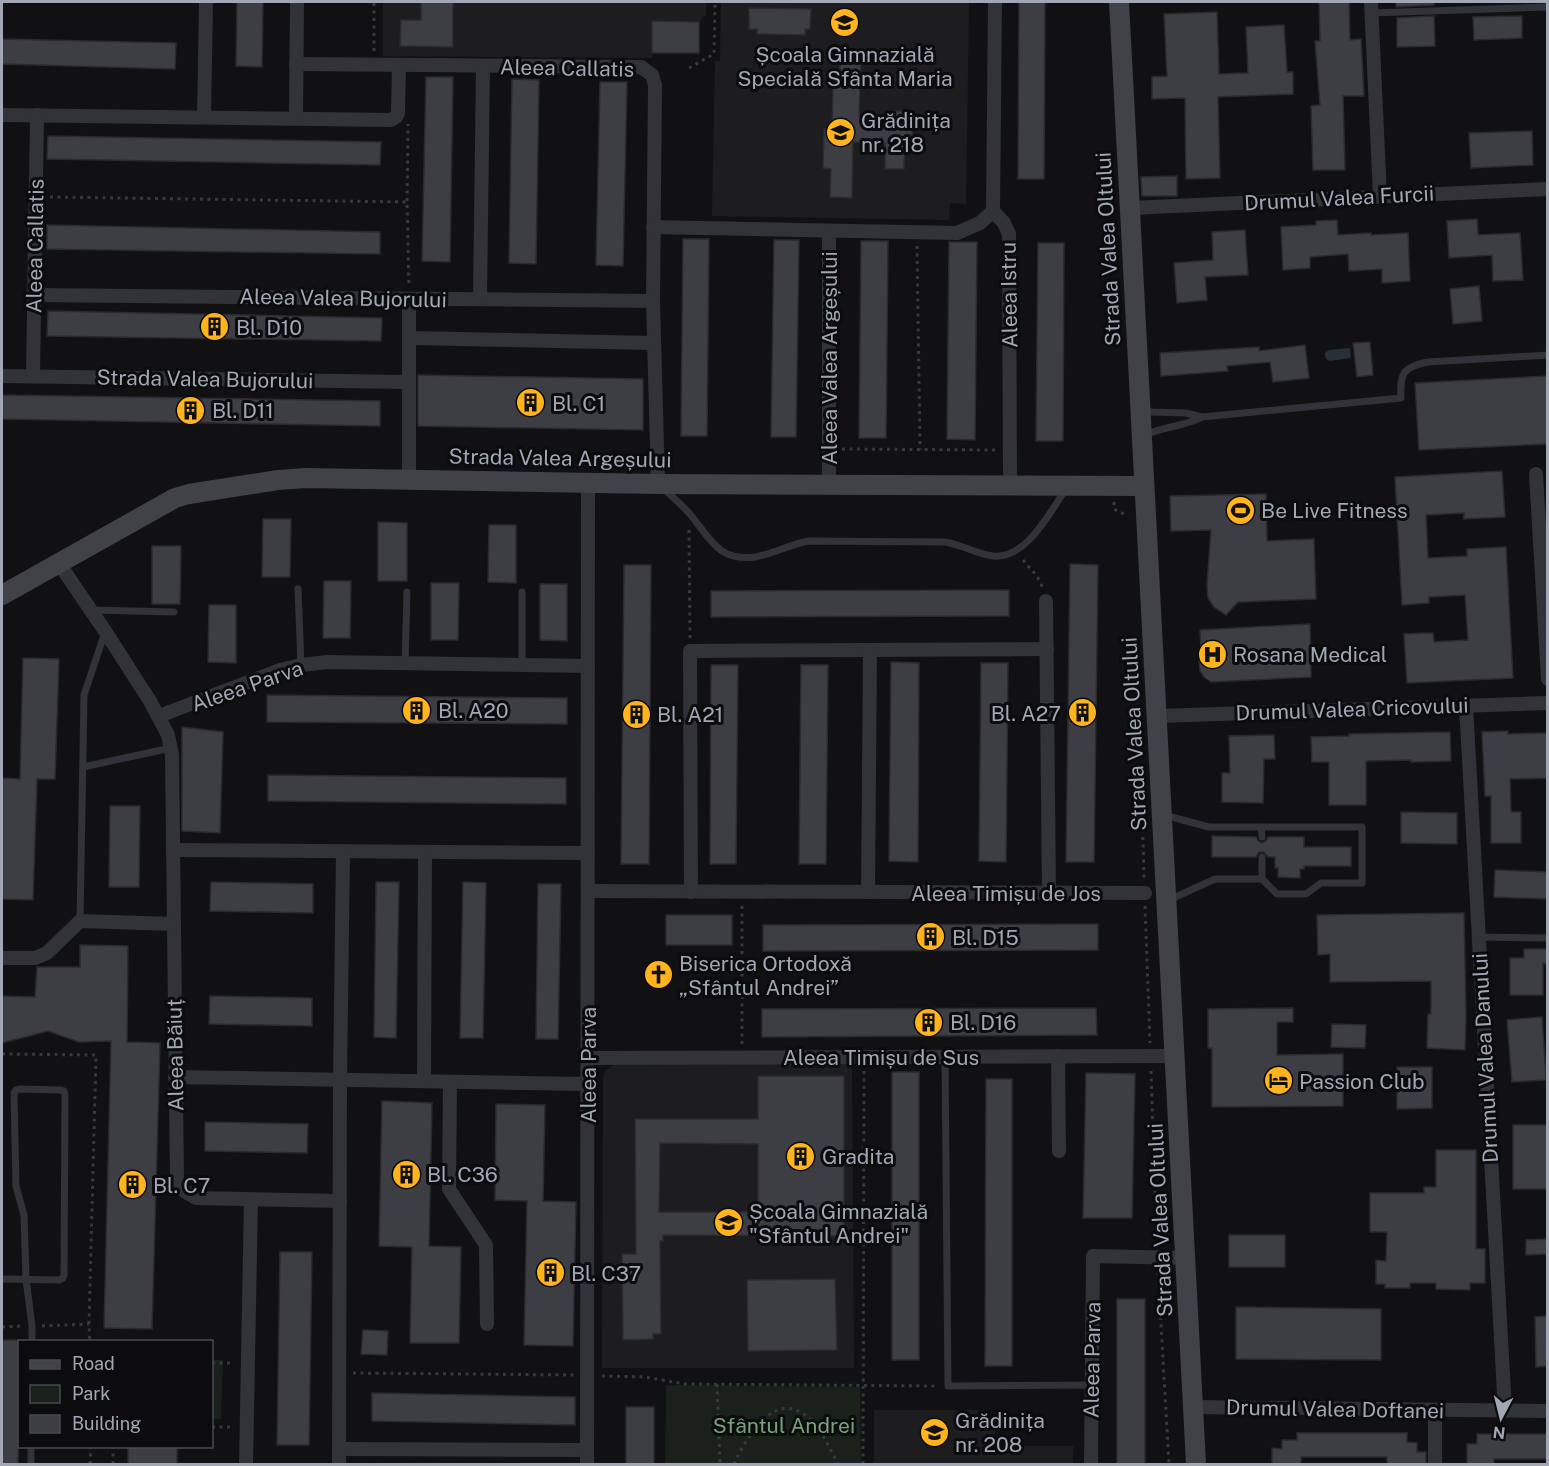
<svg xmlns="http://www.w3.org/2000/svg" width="1549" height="1466" viewBox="0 0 1549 1466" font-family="'Public Sans',sans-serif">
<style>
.built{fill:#1d1d20}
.green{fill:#19211a}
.water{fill:#273038}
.building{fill:#3d3e43;stroke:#2b2b2f;stroke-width:1.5;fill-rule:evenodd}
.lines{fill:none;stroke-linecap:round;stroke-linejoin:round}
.path{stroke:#383a3f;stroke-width:3;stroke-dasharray:3 4.5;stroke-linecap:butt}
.lane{stroke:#323338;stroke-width:7}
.street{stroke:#323338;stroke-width:14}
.secondary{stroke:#404248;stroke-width:20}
.labels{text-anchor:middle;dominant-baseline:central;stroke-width:6;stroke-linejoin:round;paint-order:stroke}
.poi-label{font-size:21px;fill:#a1a7b5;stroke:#0c0c0e;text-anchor:start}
.street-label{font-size:21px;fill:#a1a7b5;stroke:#0c0c0e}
.park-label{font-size:21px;fill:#76a279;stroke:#0c0c0e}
</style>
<rect width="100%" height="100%" fill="#111113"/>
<g class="built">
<path d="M383,2H706V15L699,22L653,21L652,58L383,56Z"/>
<path d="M721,2H969L966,204L950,203L949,220L712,216L715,61H720Z"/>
<path d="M852,1063L854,1368H602L603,1078L605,1071L615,1064Z"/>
<path d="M874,1410H985V1417H995V1446H1073V1464H874Z"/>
</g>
<g class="green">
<path d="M212,1360H223L221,1419H212Z"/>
<path d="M666,1385L860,1387L861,1464H665Z"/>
</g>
<path class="water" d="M1350,348L1351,358L1330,361C1326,360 1325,358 1325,353L1329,350Z"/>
<g class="building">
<path d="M237,2H263L262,67L236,66Z"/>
<path d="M421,2H453V47L400,46L401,20H421Z"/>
<path d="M1019,2H1045L1044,179H1018Z"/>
<path d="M1319,2H1349L1350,40L1361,39L1364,96H1343L1345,170H1313L1311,106L1320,105L1315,41H1320Z"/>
<path d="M1396,2H1434V5L1396,7Z"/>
<path d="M749,8L811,9L810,29H805V35L757,34V29H749Z"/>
<path d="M1217,12L1219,74L1248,73L1246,27L1284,25L1287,72H1293V94L1218,97L1220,178L1186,179L1185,98L1152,99V77L1167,76L1164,14Z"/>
<path d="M1434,16L1435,46L1397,47V18Z"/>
<path d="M1522,16V38L1474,40L1473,17Z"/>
<path d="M652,21L699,22V53H652Z"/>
<path d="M2,39L176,43L175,69L2,64Z"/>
<path d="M840,57H861L859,116L892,117L893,111H913L912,140H905L904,169H885V143L853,142L852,198L830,197L831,169L823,168L824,129H832L833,84H840Z"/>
<path d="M426,77H453L450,262L422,261Z"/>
<path d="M512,79L539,80L536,264L509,263Z"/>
<path d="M600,82H627L623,266L596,265Z"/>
<path d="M1532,131L1533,165L1471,168L1469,133Z"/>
<path d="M48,136L381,142L380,165L47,159Z"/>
<path d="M1177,176V196H1142L1141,177Z"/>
<path d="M1477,219L1478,235L1520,233L1523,280L1493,281L1492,255L1449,258L1447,221Z"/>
<path d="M1337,220L1338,235L1371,233V235L1408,233L1410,281L1382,283V269L1349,271L1348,254L1310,257V268L1283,270L1281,227L1316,225V221Z"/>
<path d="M47,225L380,232V254L47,249Z"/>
<path d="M1245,230L1248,275L1205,277L1207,300L1177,303L1174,263L1213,260L1212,232Z"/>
<path d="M683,239H709L707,436H681Z"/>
<path d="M774,240H799L796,437H771Z"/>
<path d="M861,241H888L886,438H859Z"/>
<path d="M949,242H977L975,440L947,439Z"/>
<path d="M1038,243H1064L1063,441H1036Z"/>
<path d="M1479,286L1482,321L1453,324L1450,289Z"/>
<path d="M48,311L382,318L381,341L47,336Z"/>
<path d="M1370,342L1373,375L1357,377L1353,343Z"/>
<path d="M1305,345L1309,378L1273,382L1270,362L1227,366L1228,371L1161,376L1160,353L1259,347V351Z"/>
<path d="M418,375L643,379V430L418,426Z"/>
<path d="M1548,376V444L1419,450L1415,383Z"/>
<path d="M2,395L380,401V426L2,419Z"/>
<path d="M1502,471L1505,517L1464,519V513L1426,515L1428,558L1467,556V549L1506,547L1513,678L1407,683L1404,634L1433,633L1434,642L1468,640L1465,595L1429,597V603L1402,605L1395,477Z"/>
<path d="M1266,494L1267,541L1314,539L1316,599L1238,602L1226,615L1214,607L1208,598L1207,585L1211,530L1171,531L1170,496Z"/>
<path d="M263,519H291L290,577H262Z"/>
<path d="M378,522L407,523V581H378Z"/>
<path d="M489,525H516V583L488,582Z"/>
<path d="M152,546H181L180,604H152Z"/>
<path d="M1070,564L1098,565L1094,862H1066Z"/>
<path d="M624,565H651L649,864H621Z"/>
<path d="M324,581H351L350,638H323Z"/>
<path d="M431,583H459L458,640H431Z"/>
<path d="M540,584H567V641L540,640Z"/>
<path d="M1009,590V616L711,617V591Z"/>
<path d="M209,605H236V663L208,662Z"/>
<path d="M1310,624L1311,677L1211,682L1204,677L1200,671L1199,662L1201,651L1200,630Z"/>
<path d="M23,658L59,659L55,779H37L33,900L2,899V778L20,779Z"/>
<path d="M891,662L919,663L918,862L889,861Z"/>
<path d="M981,663H1008L1006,862L979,861Z"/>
<path d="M711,665H738L736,864H710Z"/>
<path d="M801,665H828L826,864H799Z"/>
<path d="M267,695L567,698V724L267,722Z"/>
<path d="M182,727L223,732L220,833L182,831Z"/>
<path d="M1508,731V734L1548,733V778L1510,779L1511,812H1521V843H1491V796H1485L1482,732Z"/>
<path d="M1450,732L1451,761L1411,762V760L1366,761V805H1329V762H1312L1311,737L1349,736V734Z"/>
<path d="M1274,735L1275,759H1264L1263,803L1222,802V773H1230L1229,736Z"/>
<path d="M268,775L566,778V804L268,801Z"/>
<path d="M110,806H140L139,887H109Z"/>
<path d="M1401,812L1457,813V844L1401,843Z"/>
<path d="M1212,836L1256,837L1258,841L1262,843L1266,841L1268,837H1304V847H1351V866H1304V869H1300V878L1278,877V868H1275V857H1268L1264,852H1259L1256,857H1212Z"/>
<path d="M1495,870L1548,872V899L1494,897Z"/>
<path d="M211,882L313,884V913L210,911Z"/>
<path d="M376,882H399L396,1038L374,1037Z"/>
<path d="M463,882L486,883L483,1038H460Z"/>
<path d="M538,884H561L558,1039H536Z"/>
<path d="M1464,913L1466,1015L1465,1050L1427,1048L1428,1014H1431V981L1330,982V954L1318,955L1317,915Z"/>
<rect x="666" y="915" width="66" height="30"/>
<path d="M1098,924V950L763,951V925Z"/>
<path d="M80,945L128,946L127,1042L160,1043L152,1329L104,1328L111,1041L79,1042L48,1031L2,1043V996L35,997L37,967H80Z"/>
<path d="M1524,949H1548V964L1543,963V995H1510V958H1524Z"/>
<path d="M210,996L312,998V1026L209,1024Z"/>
<path d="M1096,1008L1097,1035L762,1037V1009Z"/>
<path d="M1293,1008V1022H1277V1055L1343,1054V1106L1212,1107V1048H1208V1009Z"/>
<path d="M1542,1017L1546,1080L1512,1082L1507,1020Z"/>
<path d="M1332,1024L1366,1025L1365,1048L1331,1047Z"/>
<path d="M1397,1067H1432V1108L1397,1109Z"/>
<rect x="892" y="1072" width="27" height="288"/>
<path d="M1086,1073L1135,1074L1132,1218H1083Z"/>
<path d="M758,1076H844V1236L663,1235V1241H660L661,1334H653V1339L623,1340L622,1254H636L635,1119H758ZM660,1143L758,1144V1212H659Z"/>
<path d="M986,1079H1012V1366H985Z"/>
<path d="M382,1101L432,1103L429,1246L461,1247L459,1343H410L412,1247L379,1246Z"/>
<path d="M496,1104L545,1105L543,1201L576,1202L573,1346L524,1345L527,1201L495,1200Z"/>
<path d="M205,1122L308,1124L307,1153L205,1151Z"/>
<rect x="1513" y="1125" width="35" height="64"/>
<path d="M1436,1150H1476V1249H1485V1283H1470V1290L1436,1289V1283H1410V1288H1385V1284H1376V1260L1386,1261L1387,1232H1370V1193H1424V1187H1436Z"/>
<rect x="1229" y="1235" width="56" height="32"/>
<path d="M1548,1239V1254L1526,1255V1240Z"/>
<path d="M280,1252H312L309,1445H277Z"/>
<path d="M835,1279L837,1350L748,1351L747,1280Z"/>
<rect x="1117" y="1299" width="28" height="165"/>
<path d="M1236,1307L1381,1309V1360L1236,1359Z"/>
<path d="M1548,1316V1366L1536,1367L1535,1317Z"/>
<path d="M363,1330L388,1331L387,1355L361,1354Z"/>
<path d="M2,1340H20L18,1464H2Z"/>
<path d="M372,1393L575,1397V1425L372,1421Z"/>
<rect x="626" y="1407" width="28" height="57"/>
<path d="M1297,1433H1407V1442L1417,1443V1452H1426V1464H1387V1457H1301V1464H1272V1448L1282,1449V1440H1297Z"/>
<path d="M1477,1434H1548V1459H1494V1464H1467V1444H1477Z"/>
<path d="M128,1446L177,1447V1464H128Z"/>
</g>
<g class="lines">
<g class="path">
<path d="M374,51V2"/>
<path d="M689,68L714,54L715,2"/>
<path d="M50,197L407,202L409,285"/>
<path d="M407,201L408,124"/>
<path d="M917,246L920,450"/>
<path d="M842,449L995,450"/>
<path d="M1114,502V509L1128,516"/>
<path d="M689,530L690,638"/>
<path d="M1023,560L1037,576L1043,588"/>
<path d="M1142,807L1144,878"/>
<path d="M742,906V1044"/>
<path d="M1145,906L1150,1043"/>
<path d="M2,1054L96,1055L89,1324L90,1342"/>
<path d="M1151,1071L1157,1244"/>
<path d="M1158,1272L1169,1464"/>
<path d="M42,1326L89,1324"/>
<path d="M2,1327L21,1326"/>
<path d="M212,1363H234"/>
<path d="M353,1373L574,1375"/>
<path d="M602,1376L645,1377L685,1384L937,1386"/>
<path d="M717,1384L720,1464"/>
<path d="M212,1427H233"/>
<path d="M90,1464L91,1446"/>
<path d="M113,1464V1446"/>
<path d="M734,1464C741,1447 762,1413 781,1409C788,1407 798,1410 804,1414C820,1426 829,1447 838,1464"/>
<path d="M863,1464L864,1071"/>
</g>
<g class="lane">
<path d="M1371,13L1548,7"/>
<path d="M1144,409L1152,412L1186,413L1202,417L1401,398C1400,374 1402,367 1428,362L1548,355"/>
<path d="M1145,435C1164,426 1184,427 1202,417"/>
<path d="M662,487C671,496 681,504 689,513C709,536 717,562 755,557C774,554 790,544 809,541L944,542C961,544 976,554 993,556C1027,559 1049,513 1066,489"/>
<path d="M298,589L301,665"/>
<path d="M522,592V665"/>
<path d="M91,610L174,612"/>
<path d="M405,664L407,592"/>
<path d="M83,767L171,748"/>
<path d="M1164,815L1209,827H1261L1262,837"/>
<path d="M1261,827H1362V883H1321L1306,894H1277L1262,879"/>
<path d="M1169,900L1215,879H1262V857"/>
<path d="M80,921L84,695L105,632"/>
<path d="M1479,937L1548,938"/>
<path d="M945,1057L948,1386L1092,1385"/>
<path d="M2,1279L59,1280L63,1278L64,1275L65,1095L64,1091L60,1090L19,1089L16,1090L14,1093L16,1186L24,1215L26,1279L32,1326V1342"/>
<path d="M31,1464V1446"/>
</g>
<g class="street">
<path d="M995,2L993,211L1004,223L1009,234L1010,485"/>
<path d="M1371,2L1380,196"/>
<path d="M296,64L641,67L652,75L655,85L653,301L658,484"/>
<path d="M2,115L391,120L396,117L398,113L399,65"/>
<path d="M204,117L206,2"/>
<path d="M296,118L297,2"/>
<path d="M1130,208L1548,189"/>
<path d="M653,227L957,233L980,223L993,211"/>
<path d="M829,231V485"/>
<path d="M34,295L653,301"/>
<path d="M480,299L483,66"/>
<path d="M409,338L654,343"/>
<path d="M2,376L408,382"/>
<path d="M33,376L37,115"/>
<path d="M1536,474L1548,679"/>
<path d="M409,479V299"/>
<path d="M58,562L105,631L150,701L168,735L172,755L177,1178L183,1190L196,1198L340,1201"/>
<path d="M1046,601L1049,893"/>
<path d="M1466,705L1505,1411"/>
<path d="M159,716L280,670L301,665L327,662L588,666"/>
<path d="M1157,716L1548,703"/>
<path d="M173,850L588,853"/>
<path d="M588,891L1145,893"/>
<path d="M691,892L690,651L1047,649"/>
<path d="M868,892L870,650"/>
<path d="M2,958H35L47,953L80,921L173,924"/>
<path d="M1058,1056L1059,1151"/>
<path d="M588,1058L1175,1056"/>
<path d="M175,1077L588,1084"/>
<path d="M424,1081L425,852"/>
<path d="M450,1082L449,1189L486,1245L487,1324"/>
<path d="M1194,1407L1548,1411"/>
<path d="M1435,1410V1464"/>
<path d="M339,1449L587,1450"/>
<path d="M246,1464L251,1200"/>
<path d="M339,1464L340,1080L343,851"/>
<path d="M587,1464L588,482"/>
<path d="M1091,1464L1093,1256L1186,1258"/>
</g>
<g class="secondary">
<path d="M1119,2L1196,1464"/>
<path d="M2,595L175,498L189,494L278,480L306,478L658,484L1144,486"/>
</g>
</g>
<defs>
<symbol id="school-disc" viewBox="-11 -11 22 22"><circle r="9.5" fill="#ffb41d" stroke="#0c0c0e"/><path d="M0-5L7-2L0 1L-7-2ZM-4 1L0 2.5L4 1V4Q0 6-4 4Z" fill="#111"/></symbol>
<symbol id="building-disc" viewBox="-11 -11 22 22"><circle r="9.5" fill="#ffb41d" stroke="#0c0c0e"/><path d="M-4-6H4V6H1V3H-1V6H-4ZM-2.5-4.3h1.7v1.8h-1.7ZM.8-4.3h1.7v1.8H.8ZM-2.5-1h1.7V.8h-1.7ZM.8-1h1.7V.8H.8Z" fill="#111"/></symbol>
<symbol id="stadium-disc" viewBox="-11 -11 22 22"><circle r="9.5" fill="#ffb41d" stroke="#0c0c0e"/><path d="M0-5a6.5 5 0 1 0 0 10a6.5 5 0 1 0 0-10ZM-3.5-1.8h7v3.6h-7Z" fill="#111"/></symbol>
<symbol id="hospital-disc" viewBox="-11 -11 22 22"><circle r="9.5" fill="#ffb41d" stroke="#0c0c0e"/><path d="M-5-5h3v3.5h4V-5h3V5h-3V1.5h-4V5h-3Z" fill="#111"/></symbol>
<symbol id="church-disc" viewBox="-11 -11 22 22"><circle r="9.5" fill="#ffb41d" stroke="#0c0c0e"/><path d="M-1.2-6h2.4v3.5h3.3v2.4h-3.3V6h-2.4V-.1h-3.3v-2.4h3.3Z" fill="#111"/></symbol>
<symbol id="hotel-disc" viewBox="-11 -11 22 22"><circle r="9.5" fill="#ffb41d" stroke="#0c0c0e"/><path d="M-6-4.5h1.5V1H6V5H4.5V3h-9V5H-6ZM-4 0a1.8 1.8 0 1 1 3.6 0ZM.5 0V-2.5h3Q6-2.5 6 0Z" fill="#111"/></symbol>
</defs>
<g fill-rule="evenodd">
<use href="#school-disc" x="828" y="6" width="33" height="33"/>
<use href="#school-disc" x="824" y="116" width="33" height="33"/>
<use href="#building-disc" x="198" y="310" width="33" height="33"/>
<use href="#building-disc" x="514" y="386" width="33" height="33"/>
<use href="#building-disc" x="174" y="394" width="33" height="33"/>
<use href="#stadium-disc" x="1224" y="494" width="33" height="33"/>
<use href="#hospital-disc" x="1196" y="638" width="33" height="33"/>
<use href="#building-disc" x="400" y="694" width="33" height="33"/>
<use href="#building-disc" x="1066" y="696" width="33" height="33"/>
<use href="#building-disc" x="620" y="698" width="33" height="33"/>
<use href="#building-disc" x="914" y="920" width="33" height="33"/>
<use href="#church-disc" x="642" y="958" width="33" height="33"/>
<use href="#building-disc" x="912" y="1006" width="33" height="33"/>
<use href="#hotel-disc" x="1262" y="1064" width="33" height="33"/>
<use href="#building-disc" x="784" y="1140" width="33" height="33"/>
<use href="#building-disc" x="390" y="1158" width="33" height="33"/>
<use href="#building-disc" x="116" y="1168" width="33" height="33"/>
<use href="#school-disc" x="712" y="1206" width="33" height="33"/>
<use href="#building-disc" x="534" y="1256" width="33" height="33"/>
<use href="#school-disc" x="918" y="1416" width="33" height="33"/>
</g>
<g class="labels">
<g class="poi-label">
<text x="845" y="54" text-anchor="middle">Școala Gimnazială<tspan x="845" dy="24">Specială Sfânta Maria</tspan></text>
<text x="861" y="120">Grădinița<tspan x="861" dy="24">nr. 218</tspan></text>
<text x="236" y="327">Bl. D10</text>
<text x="552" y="403">Bl. C1</text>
<text x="212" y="410">Bl. D11</text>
<text x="1261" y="510">Be Live Fitness</text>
<text x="1233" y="654">Rosana Medical</text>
<text x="438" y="710">Bl. A20</text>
<text x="1061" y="713" text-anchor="end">Bl. A27</text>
<text x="657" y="714">Bl. A21</text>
<text x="952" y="937">Bl. D15</text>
<text x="679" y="963">Biserica Ortodoxă<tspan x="679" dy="24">„Sfântul Andrei”</tspan></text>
<text x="950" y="1022">Bl. D16</text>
<text x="1299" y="1081">Passion Club</text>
<text x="822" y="1156">Gradita</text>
<text x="427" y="1174">Bl. C36</text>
<text x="153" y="1185">Bl. C7</text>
<text x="749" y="1211">Școala Gimnazială<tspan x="749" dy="24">"Sfântul Andrei"</tspan></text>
<text x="571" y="1273">Bl. C37</text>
<text x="955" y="1420">Grădinița<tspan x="955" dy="24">nr. 208</tspan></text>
</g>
<g class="street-label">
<text transform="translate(567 68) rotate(1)">Aleea Callatis</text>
<text transform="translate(1339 198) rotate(-3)">Drumul Valea Furcii</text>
<text transform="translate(35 246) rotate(-89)">Aleea Callatis</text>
<text transform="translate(1108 249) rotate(-93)">Strada Valea Oltului</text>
<text transform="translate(1009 295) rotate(-91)">Aleea Istru</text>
<text transform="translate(343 298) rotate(1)">Aleea Valea Bujorului</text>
<text transform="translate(829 358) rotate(-90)">Aleea Valea Argeșului</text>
<text transform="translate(205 379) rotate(1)">Strada Valea Bujorului</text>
<text transform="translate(560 458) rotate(1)">Strada Valea Argeșului</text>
<text transform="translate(247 686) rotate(-19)">Aleea Parva</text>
<text transform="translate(1352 709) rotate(-2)">Drumul Valea Cricovului</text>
<text transform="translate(1134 734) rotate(-93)">Strada Valea Oltului</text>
<text x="1006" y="893">Aleea Timișu de Jos</text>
<text transform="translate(175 1055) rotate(-91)">Aleea Băiuț</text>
<text x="881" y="1057">Aleea Timișu de Sus</text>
<text transform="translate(1485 1058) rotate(-93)">Drumul Valea Danului</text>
<text transform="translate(588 1065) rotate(-90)">Aleea Parva</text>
<text transform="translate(1160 1220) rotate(-93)">Strada Valea Oltului</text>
<text transform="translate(1092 1360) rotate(-89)">Aleea Parva</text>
<text transform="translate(1335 1409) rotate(1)">Drumul Valea Doftanei</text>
</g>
<g class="park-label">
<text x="784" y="1425">Sfântul Andrei</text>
</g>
</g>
<rect width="1549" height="1466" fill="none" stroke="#a1a7b5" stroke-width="6"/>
<rect x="18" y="1340" width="195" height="108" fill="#0c0c0e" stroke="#484a51" stroke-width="1.5"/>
<rect x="30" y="1360" width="30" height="9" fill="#404248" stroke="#484a51" stroke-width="1.5"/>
<text x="72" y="1370" font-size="18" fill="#a1a7b5">Road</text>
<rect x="30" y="1385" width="30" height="18" fill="#19211a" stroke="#484a51" stroke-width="1.5"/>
<text x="72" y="1400" font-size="18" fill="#a1a7b5">Park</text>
<rect x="30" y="1415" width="30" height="18" fill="#3d3e43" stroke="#484a51" stroke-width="1.5"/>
<text x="72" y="1430" font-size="18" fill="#a1a7b5">Building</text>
<g transform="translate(1501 1418) rotate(187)" stroke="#0c0c0e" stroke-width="4.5" paint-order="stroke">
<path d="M0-4.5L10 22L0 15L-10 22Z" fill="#a1a7b5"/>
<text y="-9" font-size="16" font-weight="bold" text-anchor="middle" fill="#a1a7b5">N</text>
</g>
</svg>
